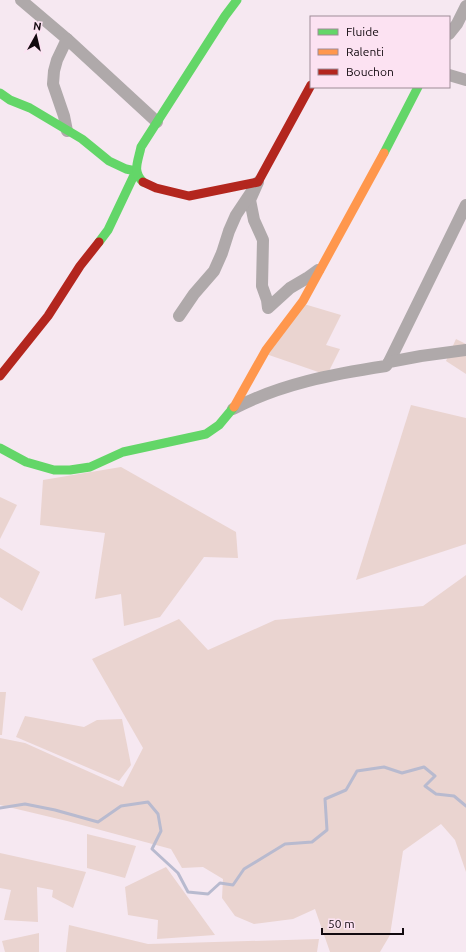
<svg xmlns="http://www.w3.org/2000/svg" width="466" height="952" viewBox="0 0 466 952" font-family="Ubuntu,sans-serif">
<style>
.green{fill:#ead4d0}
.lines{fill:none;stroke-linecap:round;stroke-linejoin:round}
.stream{stroke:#b8bacf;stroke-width:3}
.street{stroke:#afa9aa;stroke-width:12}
.fast{stroke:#63d668;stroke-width:9}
.slow{stroke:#ff974d;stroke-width:9}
.jam{stroke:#b3261e;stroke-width:9}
</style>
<rect width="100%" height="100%" fill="#f6e8f1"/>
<g class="green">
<path d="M304,304L341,315L326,345L340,349L327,375L266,354Z"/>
<path d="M456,339L466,344V374L446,361Z"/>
<path d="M411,405L466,418V544L356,580Z"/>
<path d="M121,467L236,532L238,558L204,557L160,617L124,626L121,594L95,599L105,533L40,525L43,480Z"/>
<path d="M0,497L17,505L0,539Z"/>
<path d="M0,548L40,572L22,611L0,597Z"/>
<path d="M466,575V872L455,840L441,824L403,851L390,935L380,952H330L315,909L293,919L254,924L235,916L222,898L223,879L203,867L182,868L171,849L67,821L0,805V738L25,743L123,787L143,748L92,659L179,619L208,650L275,620L423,606Z"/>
<path d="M0,692H6L2,735H0Z"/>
<path d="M25,716L84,727L97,720L122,719L131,765L119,781L16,737Z"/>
<path d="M87,834L136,846L125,878L87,868Z"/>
<path d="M0,853L86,872L73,908L52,897L53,890L37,887L38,922L4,920L11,890L0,888Z"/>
<path d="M166,867L215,935L157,939L158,920L128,915L125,887Z"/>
<path d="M69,925L148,944L319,939L317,952H66Z"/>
<path d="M39,933V952H5L2,941Z"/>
</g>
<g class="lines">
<path class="stream" d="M0,808L25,804L55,810L98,822L121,806L148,802L158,814L161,831L152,849L178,873L188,892L208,894L220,883L233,885L244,869L285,844L312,842L327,830L325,799L346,790L357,771L384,767L402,773L424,767L435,776L425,786L436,794L454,796L466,806"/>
<g class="street">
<path d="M21,0L67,39L157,122"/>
<path d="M449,34L457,24L466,6"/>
<path d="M449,75L466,80"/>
<path d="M67,131L64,116L53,84L54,71L57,60L67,39"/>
<path d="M258,182L250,200L254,220L263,240L262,286L267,300L268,308L290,288L307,278L318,270"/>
<path d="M179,316L194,294L214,271L222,253L229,231L236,215L252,191"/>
<path d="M389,362L466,205"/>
<path d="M233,409C280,384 333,374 386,366L389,362L421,356L466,350"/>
</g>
<g class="fast">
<path d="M0,93L10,100L30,108L82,139L109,161L126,169L136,171L108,230L99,242"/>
<path d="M384,153L418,87"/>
<path d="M143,182C132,171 138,162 141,147L225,16L237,0"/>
<path d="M0,448L26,462L54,470H70L90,467L123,452L206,434L219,425L234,407"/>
</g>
<path class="slow" d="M234,407L266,350L303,301L384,153"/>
<g class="jam">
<path d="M143,182L156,188L189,196L258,182L311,85"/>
<path d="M0,376L48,316L80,266L99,242"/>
</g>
</g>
<rect x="310" y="16" width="140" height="72" fill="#fce2f2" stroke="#9e8c97"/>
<rect x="318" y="29" width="20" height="6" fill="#63d668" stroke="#9e8c97"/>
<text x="346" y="36" font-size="12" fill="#120a0f">Fluide</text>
<rect x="318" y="49" width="20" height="6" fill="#ff974d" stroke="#9e8c97"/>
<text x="346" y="56" font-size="12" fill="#120a0f">Ralenti</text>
<rect x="318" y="69" width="20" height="6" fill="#b3261e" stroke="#9e8c97"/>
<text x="346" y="76" font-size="12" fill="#120a0f">Bouchon</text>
<g transform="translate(36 36) rotate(8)" stroke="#fce2f2" stroke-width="3" paint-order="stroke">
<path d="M0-3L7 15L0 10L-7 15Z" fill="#120a0f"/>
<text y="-6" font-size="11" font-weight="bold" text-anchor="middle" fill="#120a0f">N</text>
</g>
<path d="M322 928v6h81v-6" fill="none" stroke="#120a0f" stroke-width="2"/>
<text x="328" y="928" font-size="12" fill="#120a0f" stroke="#fce2f2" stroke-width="3" paint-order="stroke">50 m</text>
</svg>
